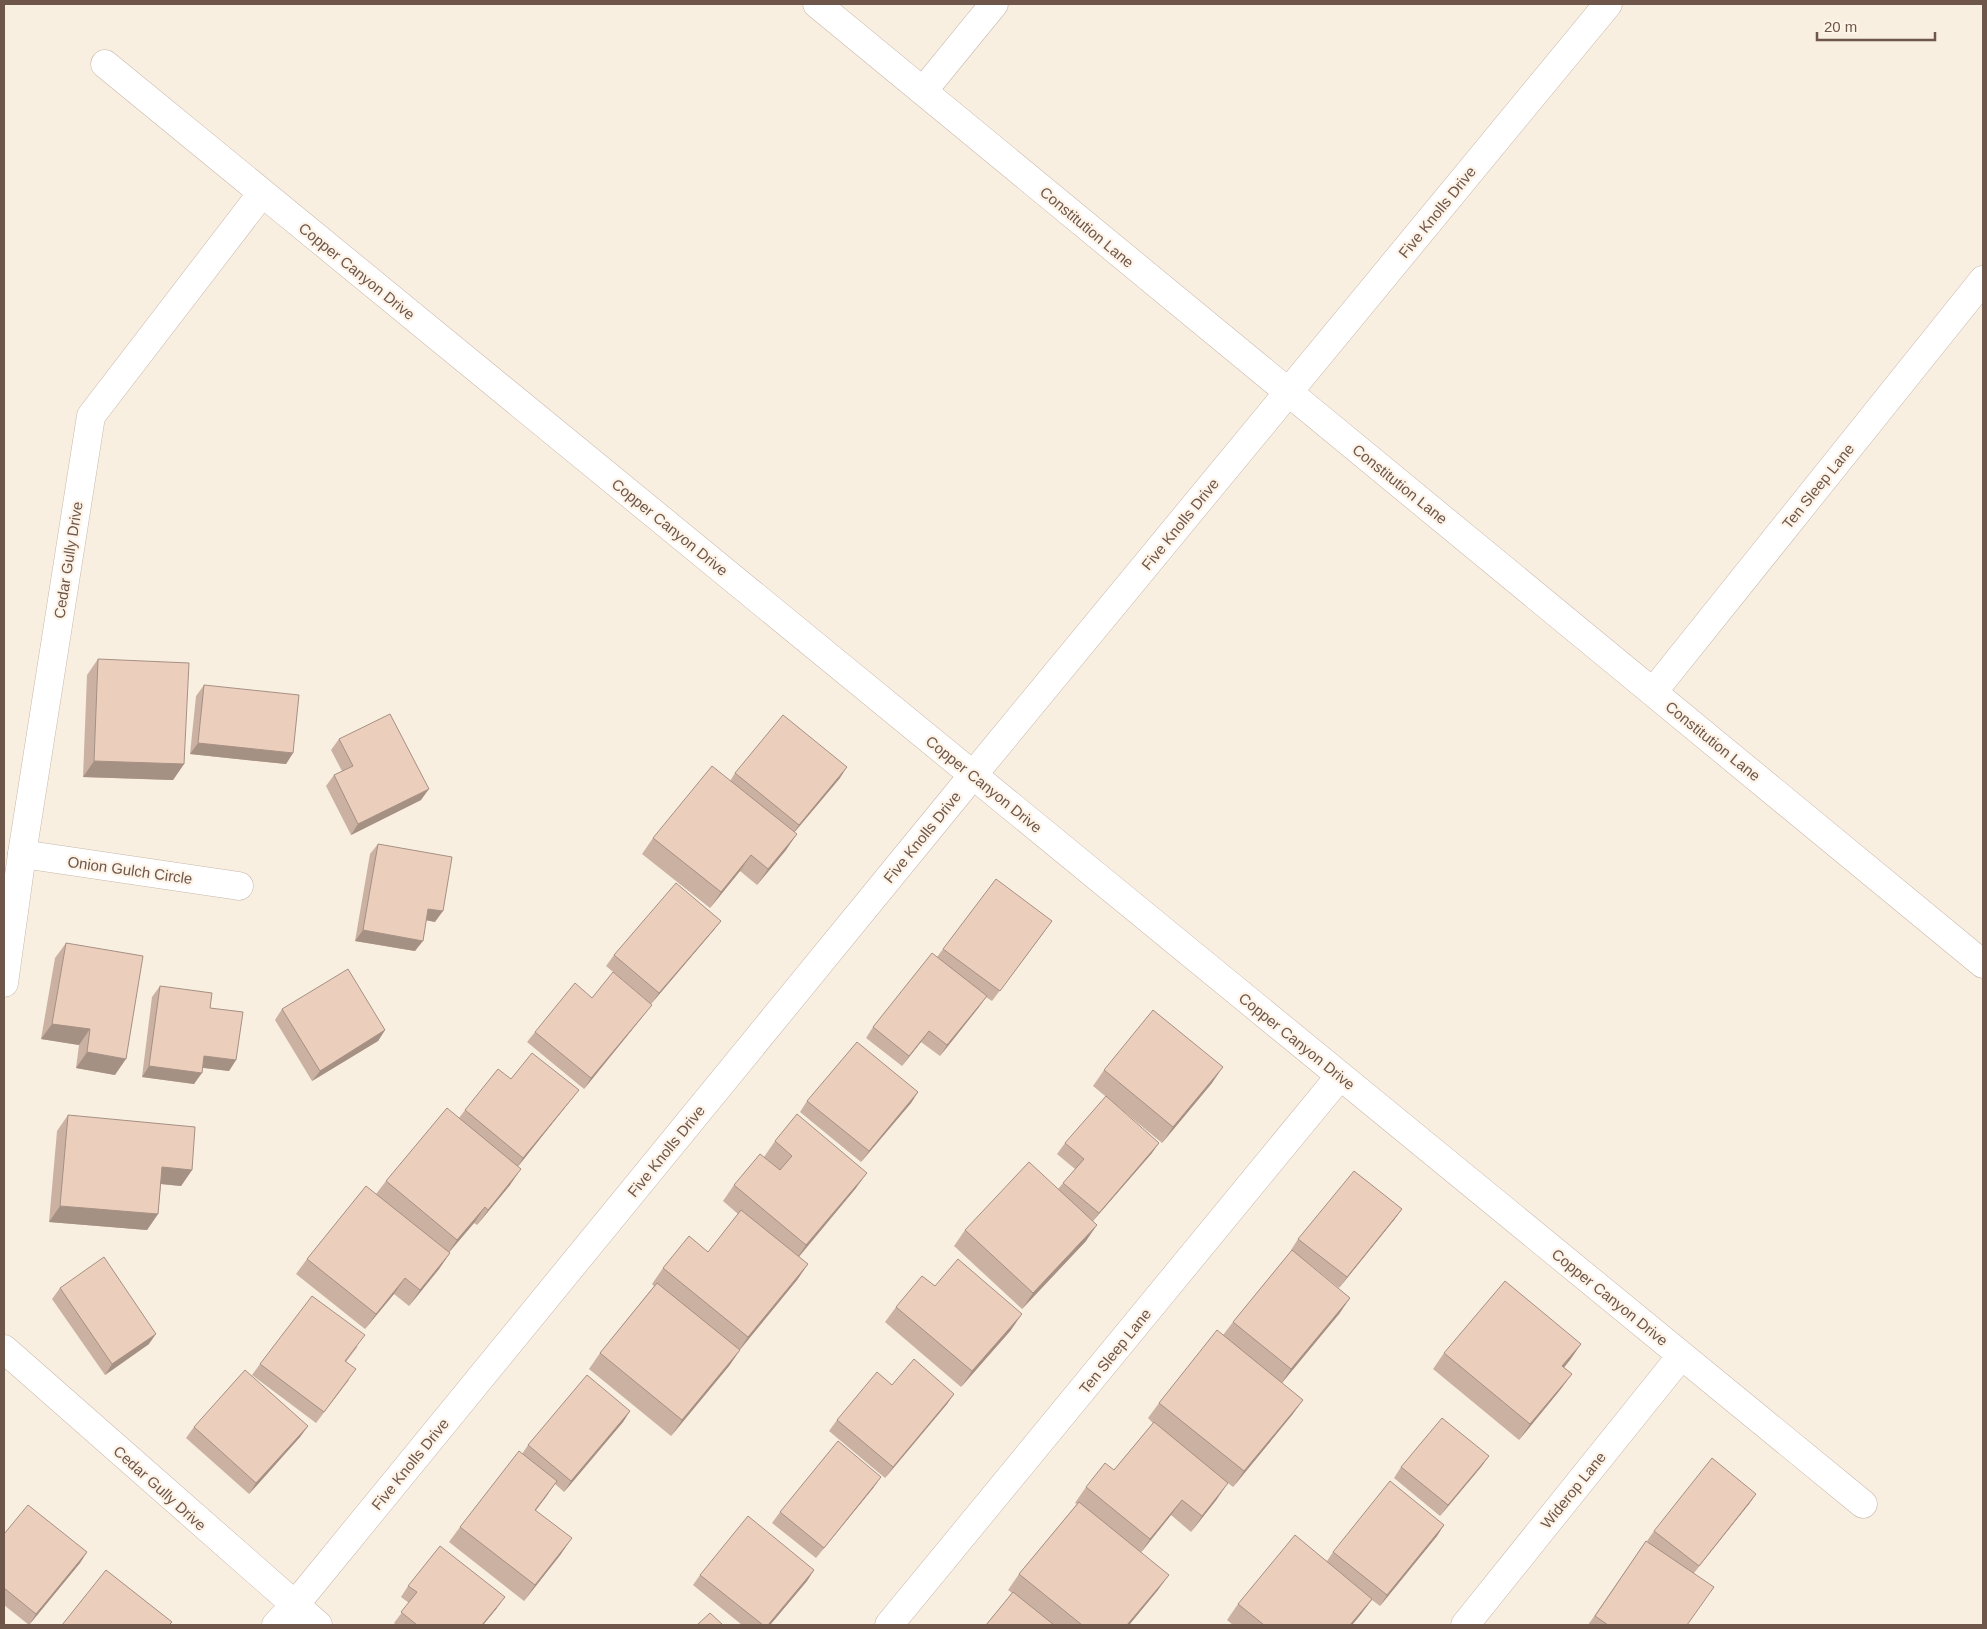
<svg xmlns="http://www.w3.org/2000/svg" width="1987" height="1629" viewBox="0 0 1987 1629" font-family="Arial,sans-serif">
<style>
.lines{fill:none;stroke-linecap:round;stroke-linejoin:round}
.minor-casing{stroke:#c8b7aa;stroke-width:29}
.minor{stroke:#fff;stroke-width:28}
.wall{fill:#cbb1a2}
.shaded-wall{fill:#a59084}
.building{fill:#eccebc;stroke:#a59084}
.labels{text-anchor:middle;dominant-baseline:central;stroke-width:4.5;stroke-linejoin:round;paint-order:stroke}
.street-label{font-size:15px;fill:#6e564b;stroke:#fdf3e7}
</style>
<rect width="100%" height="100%" fill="#f9efe1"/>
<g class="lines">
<defs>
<g id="minor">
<path d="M817,4L1983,964"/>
<path d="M105,64L1863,1504"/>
<path d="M923,91L994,4"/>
<path d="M1653,692L1983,280"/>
<path d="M22,854L239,886"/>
<path d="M4,983L22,854L91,416L262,193"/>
<path d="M4,1349L318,1625"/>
<path d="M276,1625L294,1606L973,775L1608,4"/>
<path d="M889,1625L1340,1076"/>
<path d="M1465,1625L1681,1356"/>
</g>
</defs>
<use href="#minor" class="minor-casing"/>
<use href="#minor" class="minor"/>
</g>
<g class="wall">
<path d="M98,659L184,764L173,780L83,777L87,675Z"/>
<path d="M204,685L293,753L286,764L190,754L196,696Z"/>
<path d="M339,739L421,800L351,835L326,786L334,775L342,771L331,750Z"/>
<path d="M735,773L840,778L794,833L786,850L757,885L740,871L710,908L642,854L653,838L730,781Z"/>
<path d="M378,844L435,922L426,920L415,951L355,941L370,854Z"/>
<path d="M721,921L713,931L651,1004L606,966L614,955Z"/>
<path d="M1045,931L992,1001L986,997L979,1007L940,1056L921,1042L902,1066L866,1038L873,1027L937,957L943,949Z"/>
<path d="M66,943L115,1075L76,1068L79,1045L41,1039L55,958Z"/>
<path d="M160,986L210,1008L236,1060L229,1071L203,1068L194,1084L142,1077L152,997Z"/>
<path d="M592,998L644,1015L584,1089L527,1042L535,1032Z"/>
<path d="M282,1009L385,1030L378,1041L312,1081L275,1020Z"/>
<path d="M1104,1070L1212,1083L1162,1143L1093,1086Z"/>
<path d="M511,1079L579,1090L571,1100L518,1166L510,1185L477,1225L474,1223L449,1252L450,1253L439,1269L409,1306L394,1294L365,1329L296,1274L307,1259L376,1194L386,1181L459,1118L465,1110Z"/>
<path d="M918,1092L911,1103L861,1162L800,1112L807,1101Z"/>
<path d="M68,1115L192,1170L181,1186L161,1184L158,1214L147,1230L49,1222L57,1131Z"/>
<path d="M775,1141L856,1188L799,1257L808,1264L797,1280L740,1350L729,1366L671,1436L589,1369L600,1353L654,1286L652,1284L663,1268L708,1252L738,1214L723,1201L734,1185L764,1157Z"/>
<path d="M1065,1143L1152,1153L1093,1221L1086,1241L1022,1309L954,1246L965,1230L1058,1189L1075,1169L1057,1154Z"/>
<path d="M1402,1209L1394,1220L1339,1288L1293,1251L1350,1298L1339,1314L1282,1383L1303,1400L1292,1415L1233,1487L1218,1475L1217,1499L1191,1532L1171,1515L1141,1552L1158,1590L1129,1625H986L1012,1593L1008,1590L1019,1574L1077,1504L1075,1503L1086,1487L1114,1470L1153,1423L1148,1418L1159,1403L1223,1335L1233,1322L1292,1250H1291L1298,1239Z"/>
<path d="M935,1286L1011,1330L961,1387L885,1322L896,1307Z"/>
<path d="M60,1288L149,1344L105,1375L52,1299Z"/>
<path d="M1581,1344L1564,1368L1572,1374L1560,1390L1519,1440L1433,1369L1444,1353Z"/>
<path d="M358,1346L346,1362L349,1380L316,1423L252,1375L260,1364Z"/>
<path d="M892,1385L954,1394L947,1404L885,1478L829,1431L837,1420Z"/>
<path d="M630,1411L623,1422L564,1492L555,1484L535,1510L561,1554L524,1601L449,1542L460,1527L522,1454L528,1445Z"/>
<path d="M308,1426L300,1437L249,1494L186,1438L194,1427Z"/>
<path d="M1489,1456L1481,1467L1440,1516L1394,1478L1401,1467Z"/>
<path d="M874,1487L816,1558L772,1523L780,1512Z"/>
<path d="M1756,1494L1749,1504L1694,1573L1687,1625H1588L1646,1541L1652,1546L1647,1541L1654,1531Z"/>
<path d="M1444,1525L1437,1536L1380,1606L1372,1600L1361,1614L1352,1625H1233L1227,1620L1238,1604L1327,1561L1333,1552Z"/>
<path d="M4,1534L87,1552L80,1563L29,1625L4,1605Z"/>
<path d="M814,1570L807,1581L770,1625H742L693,1585L700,1575Z"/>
<path d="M408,1586L497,1608L483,1625H396L394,1623L409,1603L401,1597Z"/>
</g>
<g class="shaded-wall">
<path d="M198,743L293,753L286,764L190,754Z"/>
<path d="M94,761L184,764L173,780L83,777Z"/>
<path d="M847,767L840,778L791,836L799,825Z"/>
<path d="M429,789L421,800L351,835L358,824Z"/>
<path d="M797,834L786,850L757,885L768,869Z"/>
<path d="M751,855L740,871L710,908L721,892Z"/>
<path d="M428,909L443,911L435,922L420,919Z"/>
<path d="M721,921L713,931L651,1004L659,993Z"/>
<path d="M363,930L423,941L415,951L355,941Z"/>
<path d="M987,996L979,1007L940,1056L947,1045Z"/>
<path d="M652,1005L644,1015L584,1089L591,1078Z"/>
<path d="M52,1024L90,1029L79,1045L41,1039Z"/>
<path d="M385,1030L378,1041L312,1081L320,1071Z"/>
<path d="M929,1031L921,1042L902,1066L909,1056Z"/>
<path d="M87,1052L126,1059L115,1075L76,1068Z"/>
<path d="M204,1056L236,1060L229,1071L197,1067Z"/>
<path d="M149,1066L202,1073L194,1084L142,1077Z"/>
<path d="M1223,1067L1212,1083L1162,1143L1173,1127Z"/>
<path d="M579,1090L571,1100L516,1169L523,1158Z"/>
<path d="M918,1092L911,1103L861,1162L869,1151Z"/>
<path d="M1159,1143L1152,1153L1091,1223L1099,1213Z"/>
<path d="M162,1167L192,1170L181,1186L151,1183Z"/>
<path d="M521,1169L510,1185L477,1225L488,1210Z"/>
<path d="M867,1173L856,1188L795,1261L806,1245Z"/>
<path d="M60,1206L158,1214L147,1230L49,1222Z"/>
<path d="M485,1207L474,1223L446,1256L457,1240Z"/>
<path d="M1402,1209L1394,1220L1339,1288L1347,1277Z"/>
<path d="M1097,1225L1086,1241L1022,1309L1033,1293Z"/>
<path d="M450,1253L439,1269L409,1306L420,1290Z"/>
<path d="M808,1264L797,1280L737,1353L748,1337Z"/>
<path d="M405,1278L394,1294L365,1329L376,1314Z"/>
<path d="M1350,1298L1339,1314L1280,1385L1291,1369Z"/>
<path d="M1022,1314L1011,1330L961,1387L972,1371Z"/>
<path d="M156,1334L149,1344L105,1375L112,1364Z"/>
<path d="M1581,1344L1570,1360L1551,1382L1562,1366Z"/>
<path d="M740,1350L729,1366L671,1436L682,1420Z"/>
<path d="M1572,1374L1560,1390L1519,1440L1530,1424Z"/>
<path d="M954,1394L947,1404L885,1478L893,1467Z"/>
<path d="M1303,1400L1292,1415L1233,1487L1244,1471Z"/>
<path d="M630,1411L623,1422L564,1492L571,1481Z"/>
<path d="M308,1426L300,1437L249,1494L256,1483Z"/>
<path d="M1489,1456L1481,1467L1440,1516L1448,1505Z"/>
<path d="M881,1477L874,1487L816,1558L824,1548Z"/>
<path d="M557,1481L546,1497L524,1526L535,1510Z"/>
<path d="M1228,1483L1217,1499L1191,1532L1202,1516Z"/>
<path d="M1756,1494L1749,1504L1691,1576L1699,1566Z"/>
<path d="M1182,1500L1171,1515L1139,1555L1150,1539Z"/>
<path d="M1444,1525L1437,1536L1380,1606L1387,1595Z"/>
<path d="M572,1538L561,1554L524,1601L535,1585Z"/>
<path d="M87,1552L80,1563L29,1625L36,1614Z"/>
<path d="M814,1570L807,1581L770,1625H768Z"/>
<path d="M1169,1575L1158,1590L1129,1625H1127Z"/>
<path d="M505,1597L497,1608L483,1625H482Z"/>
<path d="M1372,1599L1361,1614L1352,1625H1350Z"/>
</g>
<g class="building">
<path d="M98,659L189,663L184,764L94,761Z"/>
<path d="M204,685L299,695L293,753L198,743Z"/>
<path d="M390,714L429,789L358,824L334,775L353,766L339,739Z"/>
<path d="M783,715L847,767L799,825L735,773Z"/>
<path d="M712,766L797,834L768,869L751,855L721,892L653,838Z"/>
<path d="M378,844L452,857L443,911L428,909L423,941L363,930Z"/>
<path d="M996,879L1052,921L1000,991L943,949Z"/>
<path d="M676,883L721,921L659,993L614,955Z"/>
<path d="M66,943L143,956L126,1059L87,1052L90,1029L52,1024Z"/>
<path d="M932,953L987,996L947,1045L929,1031L909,1056L873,1027Z"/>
<path d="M348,969L385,1030L320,1071L282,1009Z"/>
<path d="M613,972L652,1005L591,1078L535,1032L575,983L592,998Z"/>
<path d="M160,986L212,993L210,1008L243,1012L236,1060L204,1056L202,1073L149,1066Z"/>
<path d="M1153,1010L1223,1067L1173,1127L1104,1070Z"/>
<path d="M857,1042L918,1092L869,1151L807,1101Z"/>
<path d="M532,1053L579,1090L523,1158L465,1110L498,1069L511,1079Z"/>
<path d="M1106,1096L1159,1143L1099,1213L1063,1183L1084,1159L1065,1143Z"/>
<path d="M447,1108L521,1169L488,1210L485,1207L457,1240L386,1181Z"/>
<path d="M797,1114L867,1173L806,1245L734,1185L760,1154L780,1170L792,1156L775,1141Z"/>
<path d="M68,1115L195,1127L192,1170L162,1167L158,1214L60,1206Z"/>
<path d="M1029,1162L1097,1225L1033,1293L965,1230Z"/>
<path d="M1354,1171L1402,1209L1347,1277L1298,1239Z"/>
<path d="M366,1186L450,1253L420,1290L405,1278L376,1314L307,1259Z"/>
<path d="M741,1210L808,1264L748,1337L663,1268L689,1236L708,1252Z"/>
<path d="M1292,1250L1350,1298L1291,1369L1233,1322Z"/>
<path d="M104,1257L156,1334L112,1364L60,1288Z"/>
<path d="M958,1259L1022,1314L972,1371L896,1307L922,1276L935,1286Z"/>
<path d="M1505,1281L1581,1344L1562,1366L1572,1374L1530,1424L1444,1353Z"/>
<path d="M657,1283L740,1350L682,1420L600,1353Z"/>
<path d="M312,1296L365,1335L345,1361L356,1369L324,1412L260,1364Z"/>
<path d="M1217,1330L1303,1400L1244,1471L1159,1403Z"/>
<path d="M914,1359L954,1394L893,1467L837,1420L877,1372L892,1385Z"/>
<path d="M245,1370L308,1426L256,1483L194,1427Z"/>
<path d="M587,1375L630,1411L571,1481L528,1445Z"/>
<path d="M1442,1418L1489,1456L1448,1505L1401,1467Z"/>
<path d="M1154,1422L1228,1483L1202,1516L1182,1500L1150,1539L1086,1487L1105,1463L1114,1470Z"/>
<path d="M838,1441L881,1477L824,1548L780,1512Z"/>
<path d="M519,1451L557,1481L535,1510L572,1538L535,1585L460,1527Z"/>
<path d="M1712,1458L1756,1494L1699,1566L1654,1531Z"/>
<path d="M1390,1481L1444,1525L1387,1595L1333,1552Z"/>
<path d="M1079,1502L1169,1575L1127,1625H1082L1019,1574Z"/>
<path d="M28,1505L87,1552L36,1614L4,1588V1534Z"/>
<path d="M748,1516L814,1570L768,1625H763L700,1575Z"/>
<path d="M1295,1535L1372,1599L1350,1625H1264L1238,1604Z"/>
<path d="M1646,1541L1714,1587L1687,1625H1608L1595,1616Z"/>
<path d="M440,1546L505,1597L482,1625H417L401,1612L417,1592L408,1586Z"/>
<path d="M106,1570L172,1622L169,1625H62Z"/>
<path d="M1013,1592L1054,1625H986Z"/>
<path d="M710,1613L723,1625H697Z"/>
</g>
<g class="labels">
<g class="street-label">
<text transform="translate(1437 212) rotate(-51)">Five Knolls Drive</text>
<text transform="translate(1087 227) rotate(40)">Constitution Lane</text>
<text transform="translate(357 271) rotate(39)">Copper Canyon Drive</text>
<text transform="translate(1400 484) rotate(39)">Constitution Lane</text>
<text transform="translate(1818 486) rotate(-51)">Ten Sleep Lane</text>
<text transform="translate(1180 524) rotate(-51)">Five Knolls Drive</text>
<text transform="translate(670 527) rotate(39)">Copper Canyon Drive</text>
<text transform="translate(68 560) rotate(-81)">Cedar Gully Drive</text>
<text transform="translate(1713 741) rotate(39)">Constitution Lane</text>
<text transform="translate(984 784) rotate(39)">Copper Canyon Drive</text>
<text transform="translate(922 837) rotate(-51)">Five Knolls Drive</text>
<text transform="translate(130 870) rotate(8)">Onion Gulch Circle</text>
<text transform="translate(1297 1041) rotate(39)">Copper Canyon Drive</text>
<text transform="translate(666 1151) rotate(-51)">Five Knolls Drive</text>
<text transform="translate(1610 1297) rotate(39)">Copper Canyon Drive</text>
<text transform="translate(1115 1351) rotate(-51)">Ten Sleep Lane</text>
<text transform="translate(410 1464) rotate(-51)">Five Knolls Drive</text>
<text transform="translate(160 1488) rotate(42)">Cedar Gully Drive</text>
<text transform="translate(1573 1490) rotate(-51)">Widerop Lane</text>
</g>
</g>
<rect width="1987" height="1629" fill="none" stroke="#6e564b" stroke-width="10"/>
<path d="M1817 32v8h118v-8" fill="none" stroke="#6e564b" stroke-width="2.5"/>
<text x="1824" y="32" font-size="15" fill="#6e564b" stroke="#fdf3e7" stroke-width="4" paint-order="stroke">20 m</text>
</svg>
